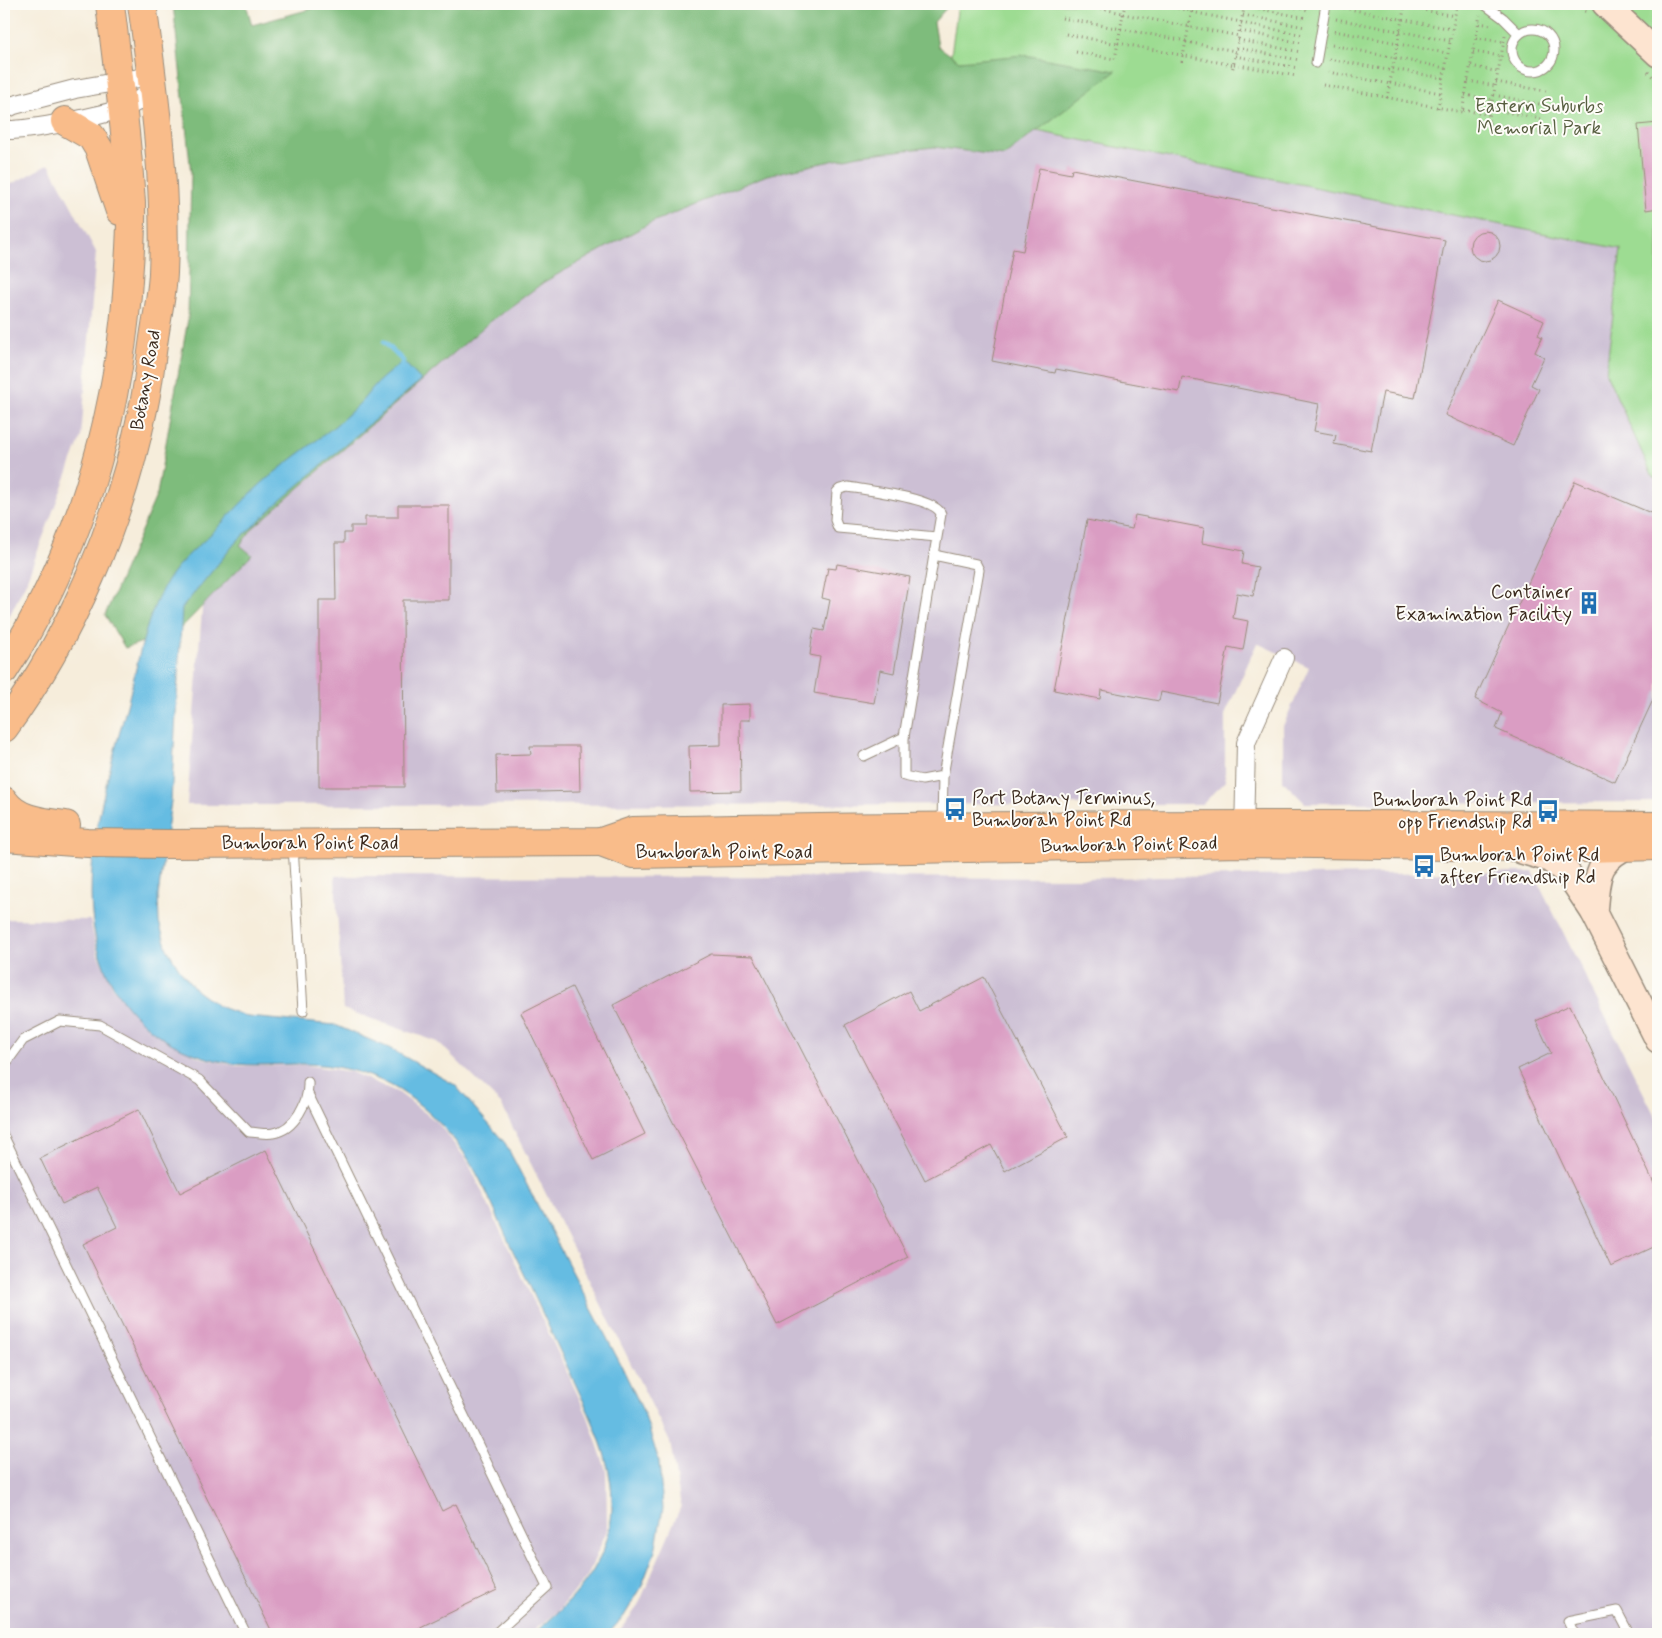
<svg xmlns="http://www.w3.org/2000/svg" width="1662" height="1638" viewBox="0 0 1662 1638" font-family="Mynerve,sans-serif">
<style>
.industrial{fill:#ccbfd4}
.green{fill:#9ddc92;stroke:#6c8358}
.forest{fill:#7ebc7c;stroke:#5c734d}
.water{fill:#65bce2;stroke:#507380}
.lines{fill:none;stroke-linecap:round;stroke-linejoin:round}
.stream{stroke:#65bce2;stroke-width:5}
.building{fill:#da9dc3}
.lane-casing{stroke:#988c7c;stroke-width:11}
.street-casing{stroke:#988c7c;stroke-width:20}
.secondary-casing{stroke:#988c7c;stroke-width:28}
.primary-casing{stroke:#988c7c;stroke-width:30}
.path{stroke:#988c7c;stroke-width:3;stroke-dasharray:1 4;stroke-linecap:butt}
.lane{stroke:#fff;stroke-width:9}
.street{stroke:#fff;stroke-width:18}
.secondary{stroke:#fde4d0;stroke-width:25}
.primary{stroke:#f9bc8a;stroke-width:28}
.labels{text-anchor:middle;dominant-baseline:central;stroke-width:4;stroke-linejoin:round;paint-order:stroke}
.park-label{font-size:19px;fill:#585f41;stroke:#fdfcf7}
.street-label{font-size:19px;fill:#3b2a1e;stroke:#fdfcf7}
.poi-label{font-size:19px;fill:#3b2a1e;stroke:#fdfcf7;text-anchor:end}
</style>
<rect width="100%" height="100%" fill="#fdfcf7"/>
<filter id="ink" filterUnits="userSpaceOnUse"><feTurbulence type="fractalNoise" baseFrequency=".02" numOctaves="2"/><feDisplacementMap in="SourceGraphic" scale="10" xChannelSelector="R" yChannelSelector="G"/><feConvolveMatrix kernelMatrix="1 2 1 2 8 2 1 2 1" color-interpolation-filters="sRGB"/></filter>
<filter id="wash" filterUnits="userSpaceOnUse"><feTurbulence type="fractalNoise" baseFrequency=".0096" numOctaves="4" result="noise"/><feDisplacementMap in="SourceGraphic" scale="20" xChannelSelector="R" yChannelSelector="G"/><feGaussianBlur stdDeviation="1.12" result="paint"/><feColorMatrix in="noise" values="0 0 0 0 0 0 0 0 0 0 0 0 0 0 0 0 0 1.4 0 .05"/><feComposite in="paint" operator="in"/></filter>
<g filter="url(#wash)">
<rect width="100%" height="100%" fill="#f6eddb"/>
<g class="industrial">
<path d="M1002,124L1621,249L1606,373L1653,477L1658,478V802L1305,803L1283,781V726L1309,667L1257,643L1225,715V781L1203,804L187,805L208,532L438,322L732,165Z"/>
<path d="M49,164L96,252L81,437L26,582L4,627V188Z"/>
<path d="M1533,872L1658,1122V1634H617L638,1606L681,1506L670,1442L501,1104L438,1042L343,1009L335,876L1094,878Z"/>
<path d="M4,919L90,920L98,955L113,988L148,1028L198,1057L236,1066L306,1065L351,1072L399,1093L437,1122L468,1162L588,1417L606,1470L607,1530L587,1577L556,1613L529,1634H4Z"/>
</g>
<path class="green" d="M958,4H1658V478L1653,477L1606,373L1621,249L1002,124L941,128Z"/>
<path class="forest" d="M173,4H246L252,25L329,4H950L934,22L938,46L959,61L1024,55L1116,71L1004,156L934,147L859,155L767,175L650,223L544,282L487,324L253,528L240,545L252,555L180,629L125,648L105,615L157,494L188,319L191,173Z"/>
<path class="water" d="M403,361L421,380L282,499L236,542L182,608L171,801L158,896L159,922L167,949L180,970L197,991L218,1006L248,1017L335,1025L389,1048L455,1085L505,1143L621,1365L644,1413L659,1462L663,1508L655,1551L641,1588L624,1616L608,1634H533C573,1601 609,1566 612,1509C614,1457 587,1410 566,1364C548,1326 531,1287 512,1249C498,1219 485,1185 467,1157C451,1134 432,1113 408,1096C386,1080 357,1070 330,1066C299,1061 267,1067 236,1064C212,1061 184,1052 164,1039C47,962 99,810 128,702C139,659 148,601 177,567C188,554 202,543 214,531C230,515 245,498 262,483C292,457 326,436 355,408C363,401 369,391 377,383C385,375 395,368 403,361Z"/>
<g class="lines">
<path class="stream" d="M384,342L403,361L401,366"/>
</g>
<g id="blocks">
<g class="building">
<path d="M1658,123V208L1646,210L1638,125Z"/>
<path d="M1039,168L1071,174L1072,169L1445,240L1415,398L1383,392L1371,451L1334,444L1336,435L1314,431L1319,404L1182,377L1179,392L1056,369L1055,373L992,361L1013,249L1023,251Z"/>
<circle cx="1485" cy="246" r="15"/>
<path d="M1498,300L1544,321L1538,335L1542,337L1535,352L1544,357L1531,385L1539,389L1513,446L1445,415Z"/>
<path d="M1575,481L1658,516V689L1615,782L1496,729L1502,713L1475,699Z"/>
<path d="M398,505H449V600H403L404,787H319V600H336L335,543H344V533H351V526H365V517H398Z"/>
<path d="M1135,515L1204,528L1202,543L1244,551L1242,564L1258,567L1253,596L1237,593L1233,618L1248,621L1243,650L1228,647L1217,703L1161,692L1159,701L1101,690L1100,699L1054,690L1087,520L1132,529Z"/>
<path d="M837,564L910,577L894,673L880,670L874,703L814,693L820,657L810,655L812,639L814,629L824,631L830,600L822,598L828,568L836,569Z"/>
<path d="M750,704V720H740L741,791L690,792L689,746L721,745V705Z"/>
<path d="M530,746H579L580,791L497,793L496,755L531,754Z"/>
<path d="M711,954L753,956L908,1257L777,1325L613,1005Z"/>
<path d="M984,977L1068,1137L1005,1171L991,1145L925,1180L845,1025L909,991L919,1011Z"/>
<path d="M572,987L645,1134L593,1160L521,1013Z"/>
<path d="M1570,1005L1658,1192V1245L1611,1267L1518,1069L1551,1053L1536,1021Z"/>
<path d="M139,1109L180,1193L266,1150L442,1511L456,1504L497,1590L406,1634H273L83,1244L117,1227L97,1187L62,1204L40,1158Z"/>
</g>
</g>
</g>
<g filter="url(#ink)">
<use href="#blocks" fill-opacity="0" stroke="#988c7c" stroke-width="1"/>
<g class="lines">
<defs>
<g id="lane">
<path d="M1484,4L1503,18L1519,34"/>
<circle cx="1533" cy="50" r="21"/>
<path d="M1316,63L1326,4"/>
<path d="M934,555L976,564L979,570L943,776L942,824"/>
<path d="M904,737V776L922,780L943,776"/>
<path d="M864,756L904,737L934,555L941,514C936,498 865,490 848,487L840,489L837,492L835,520L838,528L937,537"/>
<path d="M293,846L303,1011"/>
<path d="M4,1066L23,1040L60,1021L100,1025L199,1080L249,1132C257,1132 266,1135 273,1133C295,1130 309,1101 308,1082"/>
<path d="M308,1094L547,1587L495,1634"/>
<path d="M4,1137L246,1634"/>
<path d="M1574,1634L1568,1621L1617,1611L1629,1634"/>
</g>
<g id="street">
<path d="M4,110L14,105L75,89L151,76"/>
<path d="M4,130C30,131 103,116 128,106C139,102 149,93 152,83"/>
<path d="M1244,835L1246,743L1284,658"/>
</g>
<g id="secondary">
<path d="M1605,4L1658,54"/>
<path d="M1522,851L1549,859L1567,872L1594,913L1658,1040"/>
<path d="M1594,913C1598,874 1595,861 1633,843"/>
</g>
<g id="primary">
<path d="M65,121L91,136L99,149L120,211"/>
<path d="M4,670C77,557 116,427 127,294C129,264 132,233 131,203C127,136 118,70 110,4"/>
<path d="M4,728C72,635 120,522 143,409C148,388 150,366 153,345C156,321 162,297 163,273C167,186 154,90 142,4"/>
<path d="M4,801C18,821 44,822 66,825"/>
<path d="M4,837L88,843L168,844L601,842L633,831C975,824 1316,824 1658,826"/>
<path d="M601,842L633,854L1243,843L1585,848L1658,846"/>
</g>
</defs>
<use href="#lane" class="lane-casing"/>
<use href="#street" class="street-casing"/>
<use href="#secondary" class="secondary-casing"/>
<use href="#primary" class="primary-casing"/>
<g class="path">
<path d="M1076,4L1123,13"/>
<path d="M1125,4L1123,14L1239,36L1232,72"/>
<path d="M1153,4L1192,11"/>
<path d="M1226,4L1244,7"/>
<path d="M1276,4L1308,10"/>
<path d="M1391,4L1455,16"/>
<path d="M1578,4L1586,12"/>
<path d="M1244,6L1307,18"/>
<path d="M1339,7L1452,29"/>
<path d="M1192,12L1241,22"/>
<path d="M1243,15L1305,27"/>
<path d="M1062,18L1186,41"/>
<path d="M1336,19L1450,41"/>
<path d="M1241,23L1304,35"/>
<path d="M1479,23L1491,25"/>
<path d="M1240,31L1302,43"/>
<path d="M1334,31L1398,43"/>
<path d="M1239,32L1245,4"/>
<path d="M1066,34L1118,44"/>
<path d="M1505,36L1488,123L1539,133"/>
<path d="M1476,38L1504,42"/>
<path d="M1238,40L1301,52"/>
<path d="M1186,42L1236,51"/>
<path d="M1118,43L1233,65"/>
<path d="M1398,44L1447,53"/>
<path d="M1332,45L1445,68"/>
<path d="M1237,48L1299,60"/>
<path d="M1076,52L1115,59L1123,14"/>
<path d="M1473,52L1501,56"/>
<path d="M1235,56L1298,68"/>
<path d="M1329,59L1393,71"/>
<path d="M1182,62L1193,4"/>
<path d="M1234,64L1296,76"/>
<path d="M1471,66L1498,72"/>
<path d="M1393,69L1443,78"/>
<path d="M1328,72L1390,84"/>
<path d="M1648,72L1658,82"/>
<path d="M1468,81L1495,86"/>
<path d="M1496,82L1546,91"/>
<path d="M1390,83L1440,93"/>
<path d="M1323,85L1462,112L1480,15"/>
<path d="M1465,95L1493,100"/>
<path d="M1494,95L1544,105"/>
<path d="M1387,98L1405,4"/>
<path d="M1438,108L1457,4"/>
<path d="M1491,109L1541,119"/>
<path d="M1463,110L1490,115"/>
</g>
<use href="#lane" class="lane"/>
<use href="#street" class="street"/>
<use href="#secondary" class="secondary"/>
<use href="#primary" class="primary"/>
</g>
</g>
<defs>
<symbol id="building-bare" viewBox="-9 -9 18 18"><path d="M-4-6H4V6H1V3H-1V6H-4ZM-2.5-4.3h1.7v1.8h-1.7ZM.8-4.3h1.7v1.8H.8ZM-2.5-1h1.7V.8h-1.7ZM.8-1h1.7V.8H.8Z" fill="#1f6fb2" stroke="#fdfcf7" stroke-width="2.5" paint-order="stroke"/></symbol>
<symbol id="bus-bare" viewBox="-9 -9 18 18"><path d="M-5-6H5V4H4V6H2V4H-2V6H-4V4H-5ZM-3.5-4V0h7V-4ZM-3.5 1.2v1.5H-2V1.2ZM2 1.2v1.5H3.5V1.2Z" fill="#1f6fb2" stroke="#fdfcf7" stroke-width="2.5" paint-order="stroke"/></symbol>
</defs>
<g fill-rule="evenodd">
<use href="#building-bare" x="1573" y="587" width="32" height="32"/>
<use href="#bus-bare" x="939" y="793" width="32" height="32"/>
<use href="#bus-bare" x="1532" y="795" width="32" height="32"/>
<use href="#bus-bare" x="1408" y="850" width="32" height="32"/>
</g>
<g class="labels">
<g class="park-label">
<text x="1539" y="106">Eastern Suburbs<tspan x="1539" dy="22">Memorial Park</tspan></text>
</g>
<g class="street-label">
<text transform="translate(146 380) rotate(-80)">Botany Road</text>
<text x="310" y="843">Bumborah Point Road</text>
<text transform="translate(1129 845) rotate(-1)">Bumborah Point Road</text>
<text x="724" y="852">Bumborah Point Road</text>
</g>
<g class="poi-label">
<text x="1572" y="592">Container<tspan x="1572" dy="22">Examination Facility</tspan></text>
<text x="972" y="798" text-anchor="start">Port Botany Terminus,<tspan x="972" dy="22">Bumborah Point Rd</tspan></text>
<text x="1532" y="800">Bumborah Point Rd<tspan x="1532" dy="22">opp Friendship Rd</tspan></text>
<text x="1440" y="855" text-anchor="start">Bumborah Point Rd<tspan x="1440" dy="22">after Friendship Rd</tspan></text>
</g>
</g>
<rect width="1662" height="1638" fill="none" stroke="#fdfcf7" stroke-width="20"/>
</svg>
